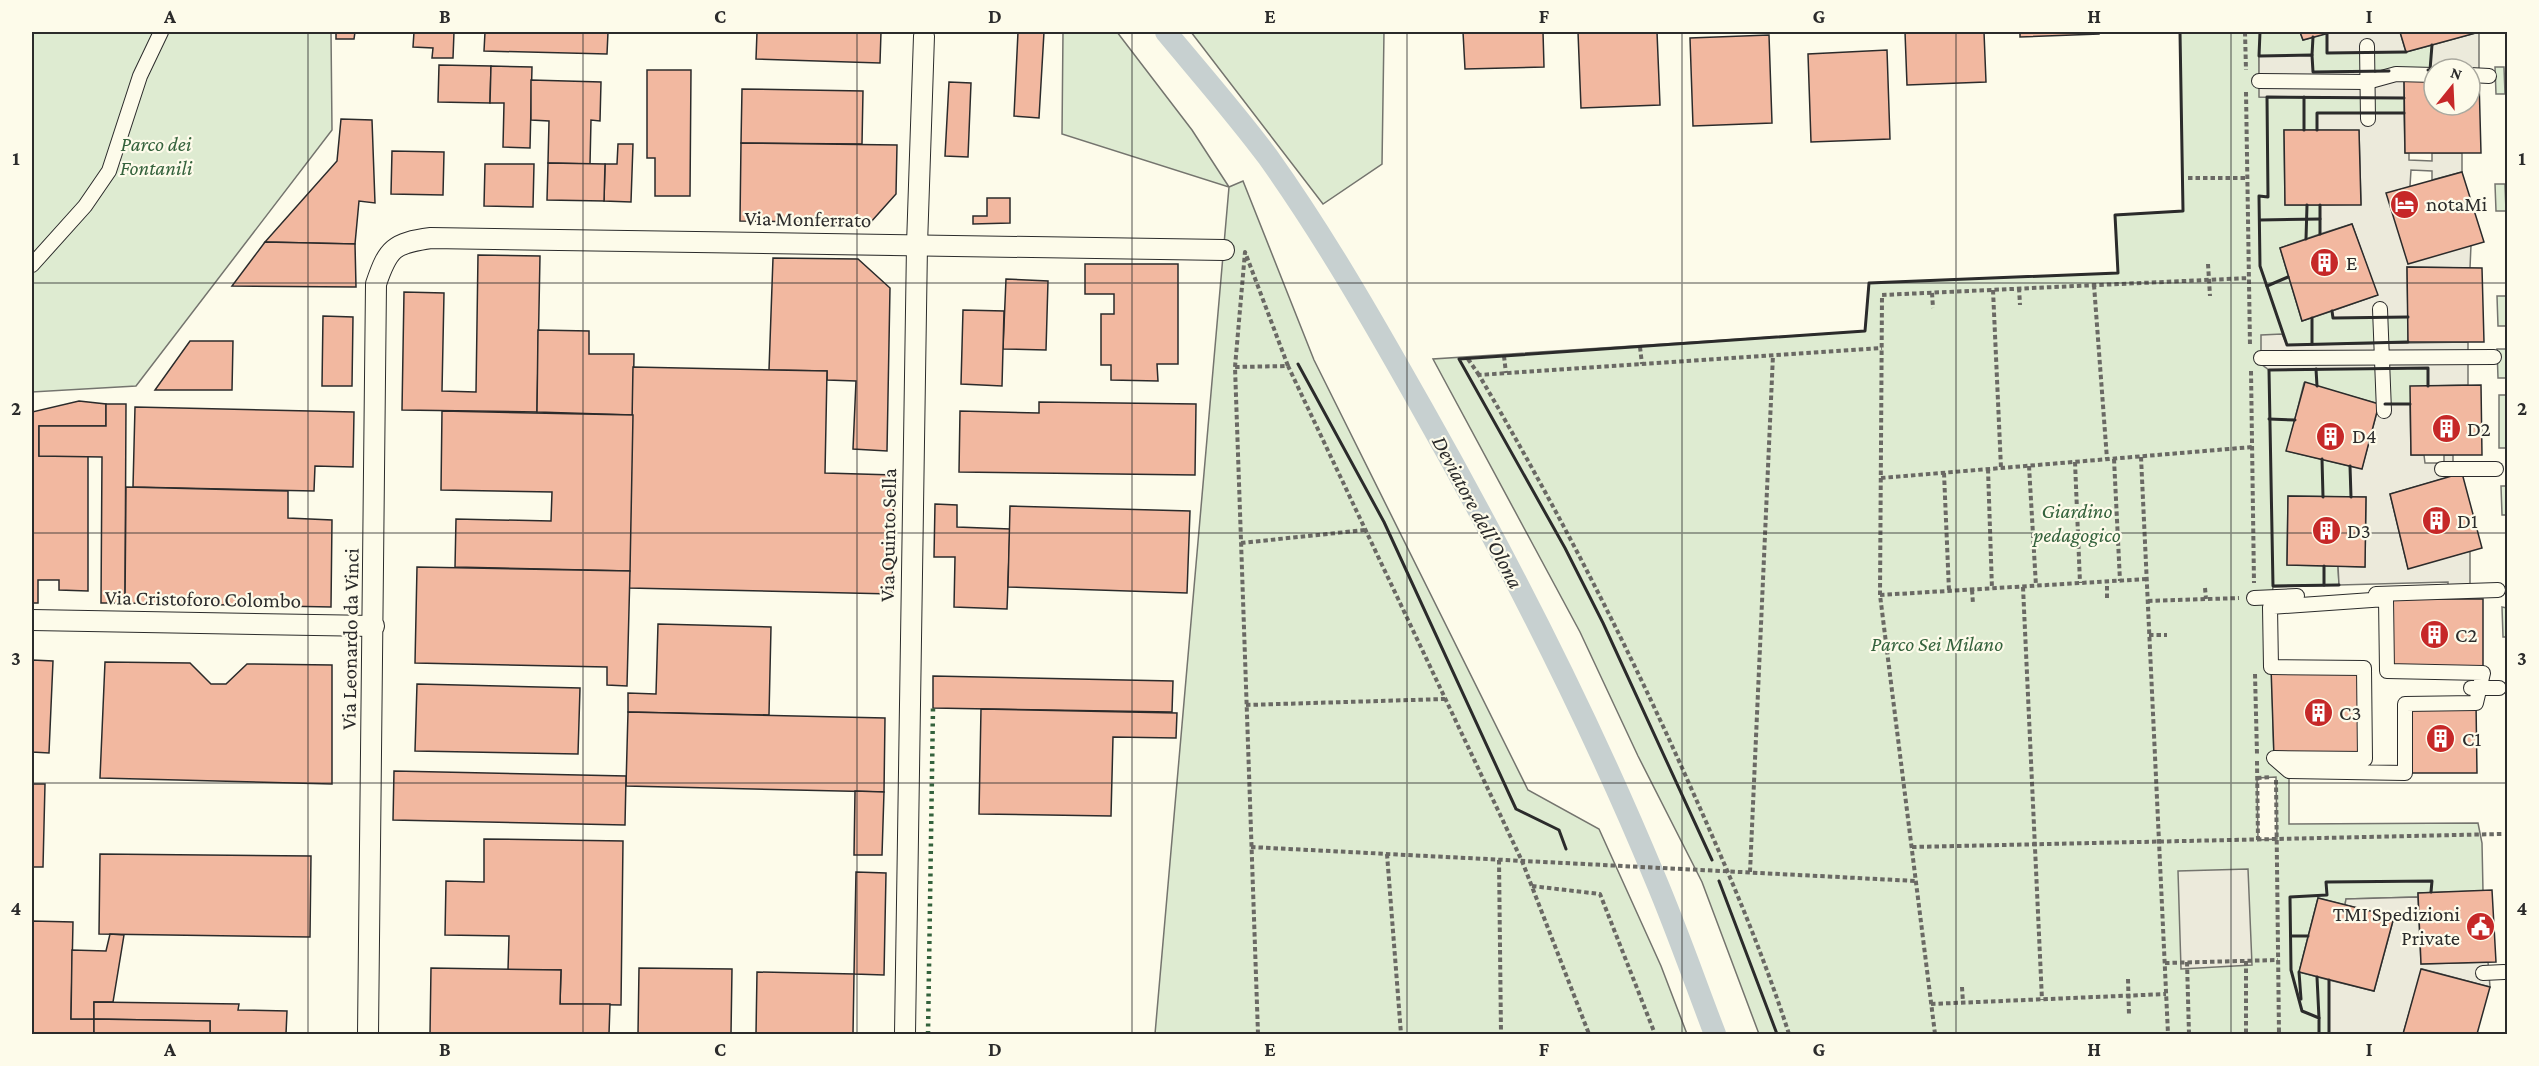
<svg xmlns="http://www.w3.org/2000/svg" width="2539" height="1066" viewBox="0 0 2539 1066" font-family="'Crimson Pro',serif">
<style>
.green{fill:#deebd1;stroke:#74746e;stroke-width:1.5;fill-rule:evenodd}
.parking{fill:#eceadb;stroke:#74746e;stroke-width:1.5}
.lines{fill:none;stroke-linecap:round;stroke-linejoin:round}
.canal{stroke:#c7d0d0;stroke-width:22}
.building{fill:#f2b8a0;stroke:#2b2b2b;stroke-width:1.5}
.pedestrian-casing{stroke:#2b2b2b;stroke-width:16}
.minor-casing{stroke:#2b2b2b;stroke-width:22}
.path{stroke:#6a6964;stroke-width:4;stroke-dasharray:4.5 3;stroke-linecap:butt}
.pedestrian{stroke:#fdfbea;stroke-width:14}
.minor{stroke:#fdfbea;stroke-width:20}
.hedge{stroke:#34623c;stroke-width:4.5;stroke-dasharray:3 4.5;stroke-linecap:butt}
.wall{stroke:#2b2b2b;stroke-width:3}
.grid{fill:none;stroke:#2b2b2b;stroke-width:1.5;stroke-opacity:0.55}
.labels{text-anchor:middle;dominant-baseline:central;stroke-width:4.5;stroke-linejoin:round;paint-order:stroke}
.park-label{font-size:21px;font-style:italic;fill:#34623c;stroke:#fdfbea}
.poi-label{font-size:21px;fill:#2b2b2b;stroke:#fdfbea;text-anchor:start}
.street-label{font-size:21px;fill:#2b2b2b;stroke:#fdfbea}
.water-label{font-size:22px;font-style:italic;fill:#2b2b2b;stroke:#fdfbea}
.neatline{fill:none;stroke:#2b2b2b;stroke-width:2}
.grid-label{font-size:20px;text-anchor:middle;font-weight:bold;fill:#2b2b2b}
</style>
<rect width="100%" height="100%" fill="#fdfbea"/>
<g class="green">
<path d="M32,32H331L332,130L136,386L32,392Z"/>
<path d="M1063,32H1117L1192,130L1229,187L1243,181L1314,360L1528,790L1599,829L1661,966L1687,1034H1155L1229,187L1062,134Z"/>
<path d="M1191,32H1384L1382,164L1323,204Z"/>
<path d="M2180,32H2300L2303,40L2327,33V53L2406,52L2432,45L2430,70L2313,72L2311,55L2259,56L2260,97L2404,98V113H2318L2317,130H2284L2285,205H2320V234L2280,248L2302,321L2332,311L2333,318L2408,317V342L2287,345L2269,370L2428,368V386L2410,404H2379L2304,383L2287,451L2350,466L2351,497L2288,496L2287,565L2338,566L2339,585L2273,587L2270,607L2274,758L2289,771V824L2478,823L2482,843L2483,891L2418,893V897L2346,899L2345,905L2318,898L2299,972L2329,980V1034H1759L1702,882L1638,756L1580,632L1433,359L1865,331L1869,283L2118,273L2115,215L2183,211ZM2276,777L2277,839L2258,840L2257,778Z"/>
<path d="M2495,67H2504L2505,94H2496Z"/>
<path d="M2495,184H2505L2506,211H2496Z"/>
<path d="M2497,296H2506L2507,326H2498Z"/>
<path d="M2497,349H2507V378H2498Z"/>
<rect x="2499" y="395" width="8" height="53"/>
<path d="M2501,486H2507V515H2502Z"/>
<path d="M2502,607L2507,608V637H2503Z"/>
</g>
<g class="parking">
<path d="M2333,32H2400L2406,52L2327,53V33Z"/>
<path d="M2479,32V79L2470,69H2434L2404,78V98L2259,97V56L2312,55L2313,72L2430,70L2432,45Z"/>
<path d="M2317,113H2404L2405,153H2409V160L2432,161V153H2462V172L2432,180V171L2411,170L2410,186L2471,245L2470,268L2407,267L2408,317L2333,318L2332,311L2377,295L2352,224L2320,234V205L2361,204L2359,131L2317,130Z"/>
<path d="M2282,334L2287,345L2468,342V385L2428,386V368L2269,370L2261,364V335Z"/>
<path d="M2379,404H2410L2411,455H2424L2425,463H2444V455H2453V476L2390,494L2408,568L2470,551V599H2448V582L2339,585L2338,566L2365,567L2366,497H2351L2350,466L2362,468Z"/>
<path d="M2248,869L2252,965L2181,969L2178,871Z"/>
<path d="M2418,897L2421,964L2488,962L2490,987L2422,969L2403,1034H2329V980L2374,991L2394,917L2345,905L2346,899Z"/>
</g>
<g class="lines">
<path class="canal" d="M1166,32C1200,73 1236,114 1268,157C1325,237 1374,323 1422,408C1508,560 1588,716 1655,878C1677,930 1695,982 1715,1034"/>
</g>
<g class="building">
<path d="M336,32H355L354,39H336Z"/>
<path d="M414,32H454L453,58H432L433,48L413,47Z"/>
<path d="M485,32H608L607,54L484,51Z"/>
<path d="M757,32H881L880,63L756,59Z"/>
<path d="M1018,32H1044L1039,118L1014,116Z"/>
<path d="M1463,32H1543L1544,67L1465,69Z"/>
<path d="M1578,32H1657L1660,105L1581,108Z"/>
<path d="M1905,32H1984L1986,82L1907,85Z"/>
<path d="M2020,32H2099V34L2020,37Z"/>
<path d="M2300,32H2333L2303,40Z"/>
<path d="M2400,32H2476V33L2406,52Z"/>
<path d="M1769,35L1772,123L1693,126L1690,38Z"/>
<path d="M1887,50L1890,139L1811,142L1808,54Z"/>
<path d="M439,65L491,66L490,103L438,102Z"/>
<path d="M491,66L532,67L530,148L503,147L504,103H490Z"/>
<path d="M647,70H691L690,196H655V158H647Z"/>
<path d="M2404,78H2434V105H2470V79H2479L2481,153H2405Z"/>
<path d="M531,80L601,82L600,121L591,120L590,164L548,163L549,121L531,120Z"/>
<path d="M949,82L971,83L968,157L945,156Z"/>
<path d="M742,89L863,91L862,144L741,143Z"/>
<path d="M341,119L372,120L375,203L359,201L355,244L265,242L337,161Z"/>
<path d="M2284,130H2359L2361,205H2285Z"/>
<path d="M741,143L897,145L896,194L870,223L740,221Z"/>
<path d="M618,144H633L631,202L604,201L605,164H617Z"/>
<path d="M392,151L444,152L443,195L391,194Z"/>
<path d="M548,163L605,164L604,201L547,200Z"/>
<path d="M485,164H534L533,207L484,206Z"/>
<path d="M2462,172L2484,242L2408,264L2386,193Z"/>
<path d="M987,198H1010V223L973,224V216H987Z"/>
<path d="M2352,224L2378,295L2302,321L2280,248Z"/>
<path d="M265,242L355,244L356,287L232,286Z"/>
<path d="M478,255L540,256L537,412L402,410L404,292L444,293L442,391L476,392Z"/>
<path d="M773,258L858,259L890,288L887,451L853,449L856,381L827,380V371L769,370Z"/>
<path d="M1085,264H1178V364H1157L1158,381L1111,380V365H1101V314H1114V294H1085Z"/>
<path d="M2407,267L2482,268L2484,342H2408Z"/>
<path d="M1006,279L1048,281L1046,350L1003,349Z"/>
<path d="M963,310L1004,311L1002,386L961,384Z"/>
<path d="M323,316L353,317L352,386H322Z"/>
<path d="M538,330L589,331V354H634L633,415L537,412Z"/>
<path d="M190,341H233L232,390H155Z"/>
<path d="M633,367L827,371L825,473L894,475L892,594L629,588Z"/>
<path d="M2305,382L2379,404L2362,469L2286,451Z"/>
<path d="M2481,385L2482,455H2411L2410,386Z"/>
<path d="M79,401L106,404V426H39V456H88V591L59,590V580H38V603H32V412Z"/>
<path d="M1039,402L1196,404L1195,475L959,472L960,411L1039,413Z"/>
<path d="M106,404H126L125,603H101L102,457L39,456V426H106Z"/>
<path d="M135,407L354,412L353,467L315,466L314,491L133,487Z"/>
<path d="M442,411L633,415L630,571L455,567L456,519L551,521L552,492L441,490Z"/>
<path d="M2462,473L2482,548L2408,569L2390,494Z"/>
<path d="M126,487L288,491V518L332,520L331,607L125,603Z"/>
<path d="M2288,496L2366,497L2365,567L2287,565Z"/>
<path d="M935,504L957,505V527L1010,529L1007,609L954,607L955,557H934Z"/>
<path d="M1010,506L1190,511L1187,593L1008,587Z"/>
<path d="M417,567L630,571L627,686L607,685V667L415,663Z"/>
<path d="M2386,599H2483V673L2387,671Z"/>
<path d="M658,624L771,627L769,715L628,712V693L656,694Z"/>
<path d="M32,660L53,661L49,753L32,752Z"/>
<path d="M105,662L190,663L211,684H226L247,664L332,665V784L100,778Z"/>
<path d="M2271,667L2364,668L2365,759L2274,758Z"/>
<path d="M933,676L1173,681L1172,712L933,708Z"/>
<path d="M417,684L580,688L578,754L415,751Z"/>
<path d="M2476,703L2477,773H2405V704Z"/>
<path d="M981,709L1177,713L1176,738L1113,737L1111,816L979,814Z"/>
<path d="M628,712L885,718L884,792L626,786Z"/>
<path d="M394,771L626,776L625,825L393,820Z"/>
<path d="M32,784H45L43,867H32Z"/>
<path d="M855,791L884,792L882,855H854Z"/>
<path d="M484,839L623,841L621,1005L560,1004L561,970H508L509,936L445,935L446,881L484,882Z"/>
<path d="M100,854L311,856L310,937L99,934Z"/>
<path d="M856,872L886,873L884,975L854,974Z"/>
<path d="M2492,890L2496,962L2421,964L2418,893Z"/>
<path d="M2318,898L2394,917L2374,991L2299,972Z"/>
<path d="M32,921L73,922L71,1019H94V1034H32Z"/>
<path d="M110,934L124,935L113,1002H94V1019H71L72,950L106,951Z"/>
<path d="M431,968L561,970L560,1004H610L609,1034H430Z"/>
<path d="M639,968L732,969L731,1034H638Z"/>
<path d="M2421,969L2490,987L2477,1034H2403Z"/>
<path d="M757,972L854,974L853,1034H756Z"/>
<path d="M94,1002L239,1004L238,1010L287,1011L286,1034H210V1021L94,1019Z"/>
<path d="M94,1019L210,1021V1034H94Z"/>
</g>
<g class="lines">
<defs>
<g id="pedestrian">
<path d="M2367,46L2368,119"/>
<path d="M2470,75L2489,76"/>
<path d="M2259,81L2367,82L2396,74L2434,75"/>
<path d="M32,265L85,206L109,171L140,76L161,32"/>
<path d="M2380,309L2384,411"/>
<path d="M2261,358L2494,357"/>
<path d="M2442,469H2496"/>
<path d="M2376,594L2498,590"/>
<path d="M2254,598L2297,596"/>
<path d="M2386,599L2387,671L2483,673L2476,703L2405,704V773L2289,771L2274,758L2365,759L2364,668L2271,667L2270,607Z"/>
<path d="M2471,688H2499"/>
<path d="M2483,973L2504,972"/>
</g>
<g id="minor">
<path d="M32,620L374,626"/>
<path d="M368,1034L376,284C388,248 394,243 431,238L1224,250"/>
<path d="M905,1034L917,245L924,36"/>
</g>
</defs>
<use href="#pedestrian" class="pedestrian-casing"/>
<use href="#minor" class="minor-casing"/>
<g class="path">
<path d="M2245,32L2246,70"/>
<path d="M2246,92L2250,346"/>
<path d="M2188,178H2248"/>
<path d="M2208,264L2210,296"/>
<path d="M2094,285L2107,459"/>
<path d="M2019,288L2020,305"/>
<path d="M1993,290L2001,468"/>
<path d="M1932,293L1933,308"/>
<path d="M1640,347L1642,364"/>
<path d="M1504,356L1506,373"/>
<path d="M1468,359L1479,375"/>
<path d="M1235,367L1245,252L1288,366"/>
<path d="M2251,371L2254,583"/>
<path d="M2141,457L2168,1034"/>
<path d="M2114,459L2120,581"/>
<path d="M2075,462L2080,583"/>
<path d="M2029,466L2036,586"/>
<path d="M1988,469L1992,589"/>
<path d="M1944,473L1949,591"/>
<path d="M1881,478L2252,447"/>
<path d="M1241,543L1365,530"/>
<path d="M2023,587L2042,1000"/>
<path d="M2205,588L2206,599"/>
<path d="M1972,590L1973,604"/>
<path d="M1880,595L2147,579"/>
<path d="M2107,598V581"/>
<path d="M2148,601L2239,598"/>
<path d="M2149,635H2167"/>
<path d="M2255,674L2257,754"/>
<path d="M1246,705L1445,699"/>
<path d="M2257,761L2258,840"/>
<path d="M2257,778L2271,777"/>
<path d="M2276,780L2279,1034"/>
<path d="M1251,847L1916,881"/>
<path d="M1912,847L2502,834"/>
<path d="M1387,854L1401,1034"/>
<path d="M1499,860L1501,1034"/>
<path d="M1750,872L1773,355"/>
<path d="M1532,886L1600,894L1655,1034"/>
<path d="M2246,961V1034"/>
<path d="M2187,962L2189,1034"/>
<path d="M2165,963L2278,960"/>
<path d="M2128,979L2129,1015"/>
<path d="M1962,987L1963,1003"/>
<path d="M1931,1004L2166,994"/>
<path d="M1258,1034L1235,367L1288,366L1522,861L1589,1034"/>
<path d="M1789,1034C1760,944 1722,857 1683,770C1622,634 1554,503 1479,375L1882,348"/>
<path d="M1935,1034L1880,595L1882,295L2249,278"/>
</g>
<use href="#pedestrian" class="pedestrian"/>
<use href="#minor" class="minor"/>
<path class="hedge" d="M928,1034L933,708"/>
<g class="wall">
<path d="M2260,32L2259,56L2312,55L2313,72L2389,71"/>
<path d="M2327,33V53L2406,52"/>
<path d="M2312,55L2313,37"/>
<path d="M2428,70H2430L2432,45"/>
<path d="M2404,98L2267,97L2268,197L2259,196L2260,266L2287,345L2408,342"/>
<path d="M2304,130V97"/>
<path d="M2317,130V113H2404"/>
<path d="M2320,205V234"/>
<path d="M2260,220L2320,219"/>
<path d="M2306,239L2307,205"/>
<path d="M2267,286L2288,277"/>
<path d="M2332,311L2333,318L2408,317"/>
<path d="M2312,318V344"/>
<path d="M1298,364L1384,522L1516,809L1559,830L1566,849"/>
<path d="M2316,369L2317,386"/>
<path d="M2385,404H2410"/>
<path d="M2269,419L2295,420"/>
<path d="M2322,459L2323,497"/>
<path d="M2350,466L2351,497"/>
<path d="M2324,585V566"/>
<path d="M2339,585L2273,586L2269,370L2428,368V386"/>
<path d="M1712,860L1603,623L1565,548L1459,359L1865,331L1869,283L2118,273L2115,215L2183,211L2180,32"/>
<path d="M1719,881L1777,1034"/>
<path d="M2291,936H2308"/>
<path d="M2299,972L2301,999"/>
<path d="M2317,977L2319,1018"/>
<path d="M2329,980V1034"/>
<path d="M2319,1034V1018L2302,1011L2291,970L2290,897L2327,895L2326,882L2432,881L2431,892"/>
</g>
</g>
<path class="grid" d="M308,32V1034M583,32V1034M857,32V1034M1132,32V1034M1407,32V1034M1682,32V1034M1956,32V1034M2231,32V1034M32,283H2508M32,533H2508M32,783H2508"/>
<defs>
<symbol id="hotel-disc" viewBox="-11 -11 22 22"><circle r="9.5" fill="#c62828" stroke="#fdfbea"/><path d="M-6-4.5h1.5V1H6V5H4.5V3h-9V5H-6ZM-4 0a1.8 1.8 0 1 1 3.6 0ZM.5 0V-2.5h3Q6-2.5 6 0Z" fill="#fff"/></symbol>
<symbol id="building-disc" viewBox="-11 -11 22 22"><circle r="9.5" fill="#c62828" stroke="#fdfbea"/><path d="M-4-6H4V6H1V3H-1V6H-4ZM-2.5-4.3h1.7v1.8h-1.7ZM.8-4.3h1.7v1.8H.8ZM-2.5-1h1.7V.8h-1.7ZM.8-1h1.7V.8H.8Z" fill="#fff"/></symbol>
<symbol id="civic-disc" viewBox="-11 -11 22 22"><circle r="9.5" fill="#c62828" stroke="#fdfbea"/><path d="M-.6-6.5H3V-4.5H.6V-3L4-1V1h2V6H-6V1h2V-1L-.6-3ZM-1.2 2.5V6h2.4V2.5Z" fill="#fff"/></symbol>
</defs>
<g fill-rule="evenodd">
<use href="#hotel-disc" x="2388" y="188" width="33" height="33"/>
<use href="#building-disc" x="2308" y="246" width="33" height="33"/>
<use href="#building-disc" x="2430" y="412" width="33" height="33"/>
<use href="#building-disc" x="2314" y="420" width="33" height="33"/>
<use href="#building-disc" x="2420" y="504" width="33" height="33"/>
<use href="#building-disc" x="2310" y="514" width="33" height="33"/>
<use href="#building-disc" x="2418" y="618" width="33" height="33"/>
<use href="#building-disc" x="2302" y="696" width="33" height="33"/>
<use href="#building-disc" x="2424" y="722" width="33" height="33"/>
<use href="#civic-disc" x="2464" y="910" width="33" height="33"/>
</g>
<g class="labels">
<g class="park-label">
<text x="156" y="144">Parco dei<tspan x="156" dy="24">Fontanili</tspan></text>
<text x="2077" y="511">Giardino<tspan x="2077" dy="24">pedagogico</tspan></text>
<text x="1937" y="644">Parco Sei Milano</text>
</g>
<g class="poi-label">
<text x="2426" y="204">notaMi</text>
<text x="2346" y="263">E</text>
<text x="2467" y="429">D2</text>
<text x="2352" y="436">D4</text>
<text x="2457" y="521">D1</text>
<text x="2347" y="531">D3</text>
<text x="2455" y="635">C2</text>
<text x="2339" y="713">C3</text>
<text x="2462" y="739">C1</text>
<text x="2460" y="914" text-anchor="end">TMI Spedizioni<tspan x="2460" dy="24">Private</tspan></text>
</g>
<g class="street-label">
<text transform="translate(808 219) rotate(1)">Via Monferrato</text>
<text transform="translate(888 535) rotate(-89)">Via Quinto Sella</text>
<text transform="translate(203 599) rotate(1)">Via Cristoforo Colombo</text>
<text transform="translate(350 639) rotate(-89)">Via Leonardo da Vinci</text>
</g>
<g class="water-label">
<text transform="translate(1478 512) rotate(62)">Deviatore dell'Olona</text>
</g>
</g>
<rect width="2539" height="1066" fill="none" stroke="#fdfbea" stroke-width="66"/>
<g transform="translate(2452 87) rotate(18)"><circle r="28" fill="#fdfbea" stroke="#a9a89e" stroke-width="1.5"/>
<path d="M0-4.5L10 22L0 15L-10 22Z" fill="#c62828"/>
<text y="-9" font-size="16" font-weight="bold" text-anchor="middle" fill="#2b2b2b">N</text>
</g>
<rect x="33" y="33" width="2473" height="1000" class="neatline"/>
<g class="grid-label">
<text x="170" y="23">A</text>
<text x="445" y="23">B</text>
<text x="720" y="23">C</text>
<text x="995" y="23">D</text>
<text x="1270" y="23">E</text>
<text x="1544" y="23">F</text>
<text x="1819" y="23">G</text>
<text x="2094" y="23">H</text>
<text x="2369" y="23">I</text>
<text x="16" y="165">1</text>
<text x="2522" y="165">1</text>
<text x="16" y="415">2</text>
<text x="2522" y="415">2</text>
<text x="16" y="665">3</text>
<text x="2522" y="665">3</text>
<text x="16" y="915">4</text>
<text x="2522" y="915">4</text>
<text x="170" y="1056">A</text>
<text x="445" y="1056">B</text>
<text x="720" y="1056">C</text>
<text x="995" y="1056">D</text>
<text x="1270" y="1056">E</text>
<text x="1544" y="1056">F</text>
<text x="1819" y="1056">G</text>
<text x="2094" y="1056">H</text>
<text x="2369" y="1056">I</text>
</g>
</svg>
